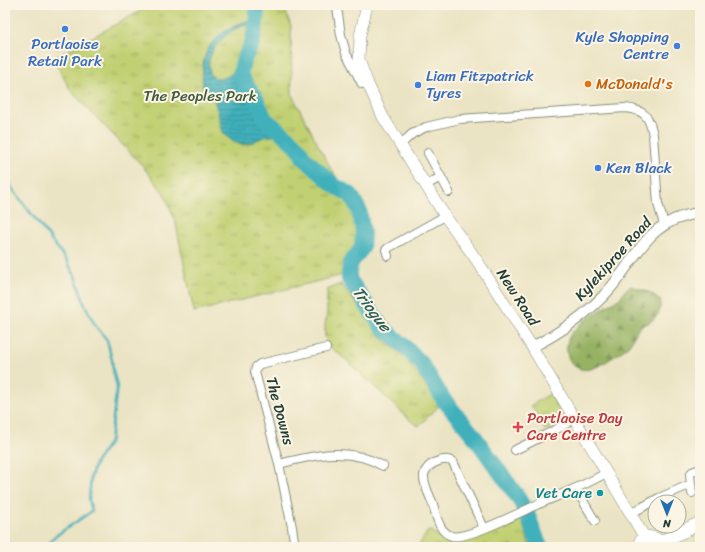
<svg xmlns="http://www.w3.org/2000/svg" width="705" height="552" viewBox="0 0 705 552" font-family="Sriracha,sans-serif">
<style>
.grass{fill:url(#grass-tufts);stroke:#708653}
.forest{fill:url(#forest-firs);stroke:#5c784c}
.water{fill:url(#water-rules);stroke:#307678;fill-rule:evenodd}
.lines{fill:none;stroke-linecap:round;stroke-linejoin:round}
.stream{stroke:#40b0bb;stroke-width:2.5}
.river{stroke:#40b0bb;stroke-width:16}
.minor-casing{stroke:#85907c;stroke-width:10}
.tertiary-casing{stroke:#85907c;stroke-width:12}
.secondary-casing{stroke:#85907c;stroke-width:12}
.primary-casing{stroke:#85907c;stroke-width:14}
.minor{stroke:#fff;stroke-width:8}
.tertiary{stroke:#fff;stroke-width:10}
.secondary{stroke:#fff;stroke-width:11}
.primary{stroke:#fff;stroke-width:13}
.shop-dot{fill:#3f7fe0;stroke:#fcf5e5;stroke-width:1.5}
.food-dot{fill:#e8710a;stroke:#fcf5e5;stroke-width:1.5}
.health-dot{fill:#e0444e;stroke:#fcf5e5;stroke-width:1.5}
.culture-dot{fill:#0f9aa8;stroke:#fcf5e5;stroke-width:1.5}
.labels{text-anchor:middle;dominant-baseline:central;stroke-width:4;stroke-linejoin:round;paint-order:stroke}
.shop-label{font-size:15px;fill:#366cbe;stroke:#fcf5e5;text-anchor:start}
.food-label{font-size:15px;fill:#c56008;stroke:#fcf5e5;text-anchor:start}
.park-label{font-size:15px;fill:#3f5a40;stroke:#fcf5e5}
.street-label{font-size:15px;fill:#1f3d34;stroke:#fcf5e5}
.health-label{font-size:15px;fill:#be3a42;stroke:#fcf5e5;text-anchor:start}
.culture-label{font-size:15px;fill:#0d838f;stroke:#fcf5e5;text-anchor:end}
.water-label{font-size:16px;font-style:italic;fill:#29605c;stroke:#fcf5e5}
</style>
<defs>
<pattern id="grass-tufts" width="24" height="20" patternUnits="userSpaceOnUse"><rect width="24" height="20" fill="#c1d072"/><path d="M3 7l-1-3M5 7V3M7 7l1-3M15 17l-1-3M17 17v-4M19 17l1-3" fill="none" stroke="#9caa5e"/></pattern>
<pattern id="forest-firs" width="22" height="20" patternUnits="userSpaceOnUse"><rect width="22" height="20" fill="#98b264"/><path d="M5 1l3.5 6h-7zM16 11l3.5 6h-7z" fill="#7b9253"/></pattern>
<pattern id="water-rules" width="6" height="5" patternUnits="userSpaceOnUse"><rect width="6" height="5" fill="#40b0bb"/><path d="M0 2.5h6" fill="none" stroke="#359099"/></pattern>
</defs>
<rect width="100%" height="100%" fill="#fcf5e5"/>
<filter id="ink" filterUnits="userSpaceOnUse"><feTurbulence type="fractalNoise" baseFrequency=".025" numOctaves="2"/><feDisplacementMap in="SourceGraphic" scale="8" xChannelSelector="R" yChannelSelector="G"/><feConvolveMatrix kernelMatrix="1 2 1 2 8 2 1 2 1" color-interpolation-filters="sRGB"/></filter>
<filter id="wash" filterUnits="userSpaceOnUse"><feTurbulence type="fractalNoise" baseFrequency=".012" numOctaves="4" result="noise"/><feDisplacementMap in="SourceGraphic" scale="16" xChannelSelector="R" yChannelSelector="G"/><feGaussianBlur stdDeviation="0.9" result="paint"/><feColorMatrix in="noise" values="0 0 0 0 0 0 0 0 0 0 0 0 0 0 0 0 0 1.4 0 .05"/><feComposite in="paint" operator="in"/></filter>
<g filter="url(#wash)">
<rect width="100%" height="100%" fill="#ebe4c4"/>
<g class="grass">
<path d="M151,5H282L286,12L291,26L292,95L331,169L343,187L353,194L362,210L368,236L364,253L355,272L194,312L175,220L165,195L142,165L71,91L53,59Z"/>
<path d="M341,284L385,341L404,356L440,405L419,426L412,422L345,359L328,345L325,337V326L327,312V290Z"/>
<path d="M550,394L563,417L560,422L545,430L531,405Z"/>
<path d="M520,515L530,547H463L460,541Z"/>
<path d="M432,531L441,539L443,538L447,540L450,545L447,547H418L427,532Z"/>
</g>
<path class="forest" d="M631,286L651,293L661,301C660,313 658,317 648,323C646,324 642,325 640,327C635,332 633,340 629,345C622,352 605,363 596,367C570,379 558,347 574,330C585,318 603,309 617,300C624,296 621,291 631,286Z"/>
<path class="water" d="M250,21L256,24L252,44L243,61L240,75L257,101L265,119L286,136C279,136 271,135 264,137C255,140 248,147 238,143C232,141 226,137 223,132C220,124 215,95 209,91C207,90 205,91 203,91C201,63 202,46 227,30C234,26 242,22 250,21ZM250,24L253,27C250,45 235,89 211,76C210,72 208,65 209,61C213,43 232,27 250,24Z"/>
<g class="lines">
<path class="stream" d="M5,179L67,261L75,276L85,305L95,325L107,340L112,360L113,371L117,386L110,442L96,462L91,476L89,500L92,511L54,537L47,547"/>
<path class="river" d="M257,5L256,24L252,44L243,61L240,75L257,101L265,119L286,136L300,150L303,157L335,186L351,195L359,210L363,232L362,248L351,262L349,272V279L381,326L402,344L421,363L443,399L474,436L517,496L526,511L540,547"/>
</g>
</g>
<g filter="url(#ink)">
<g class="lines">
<defs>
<g id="minor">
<path d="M337,7L341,35L346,53L362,84H368"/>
<path d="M401,144L412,134L426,127L460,119L625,108C645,110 649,116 653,135L658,204L664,224"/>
<path d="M428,153L449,192"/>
<path d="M426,185L441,177"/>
<path d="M388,256L386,250L388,248L445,216"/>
<path d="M515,450L557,429L574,419"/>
<path d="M279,464C314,455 349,446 383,466"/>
<path d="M576,489L595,521"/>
<path d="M692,493L690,475L692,472L700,469"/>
<path d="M630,514L659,498L691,484"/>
<path d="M484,528L453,462C444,456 426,464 424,475C423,484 430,496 433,504C436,515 439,533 452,536C466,540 519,513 534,506C559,495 582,487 606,473"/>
<path d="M295,547L292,527L279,464L255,372L256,367L260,364L326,348"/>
</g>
<path id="tertiary" d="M532,347C560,333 587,314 608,291C639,256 646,220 700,213"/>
<path id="secondary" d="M367,5L360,36L359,60L368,84L383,117L445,216L478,262L532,347L645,538"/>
<g id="primary">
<path d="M659,543L700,523"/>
<path d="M639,547L641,541L648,537L656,539L660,547"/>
</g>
</defs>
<use href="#minor" class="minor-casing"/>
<use href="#tertiary" class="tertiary-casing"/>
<use href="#secondary" class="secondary-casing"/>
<use href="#primary" class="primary-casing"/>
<use href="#minor" class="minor"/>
<use href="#tertiary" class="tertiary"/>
<use href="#secondary" class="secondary"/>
<use href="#primary" class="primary"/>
</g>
</g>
<g class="shop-dot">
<circle cx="65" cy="29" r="4"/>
<circle cx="677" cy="46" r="4"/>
<circle cx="418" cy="85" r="4"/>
<circle cx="598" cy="168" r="4"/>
</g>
<circle class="food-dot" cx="588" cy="84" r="4"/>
<path class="health-dot" d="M516 421h4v4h4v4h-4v4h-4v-4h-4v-4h4z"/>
<circle class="culture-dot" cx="600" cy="493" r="4"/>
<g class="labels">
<g class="shop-label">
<text x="669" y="37" text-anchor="end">Kyle Shopping<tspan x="669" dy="17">Centre</tspan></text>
<text x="65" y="44" text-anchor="middle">Portlaoise<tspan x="65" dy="17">Retail Park</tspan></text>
<text x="426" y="76">Liam Fitzpatrick<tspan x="426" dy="17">Tyres</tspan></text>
<text x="606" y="168">Ken Black</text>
</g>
<g class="food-label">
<text x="596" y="84">McDonald's</text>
</g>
<g class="park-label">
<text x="200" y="96">The Peoples Park</text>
</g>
<g class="street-label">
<text transform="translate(613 259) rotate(-48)">Kylekiproe Road</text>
<text transform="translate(518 297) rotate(57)">New Road</text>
<text transform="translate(280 411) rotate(75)">The Downs</text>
</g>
<g class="health-label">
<text x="527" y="418">Portlaoise Day<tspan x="527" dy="17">Care Centre</tspan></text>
</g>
<g class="culture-label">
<text x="592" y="493">Vet Care</text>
</g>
<g class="water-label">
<text transform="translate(372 309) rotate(53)">Triogue</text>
</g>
</g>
<rect width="705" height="552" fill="none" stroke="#fcf5e5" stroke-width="20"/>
<g transform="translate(667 514) rotate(180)"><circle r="19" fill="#fcf5e5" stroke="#a4ab9e"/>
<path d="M0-3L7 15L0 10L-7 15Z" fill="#1f6fb2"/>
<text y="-6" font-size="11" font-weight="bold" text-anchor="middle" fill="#1f3d34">N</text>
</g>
</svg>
